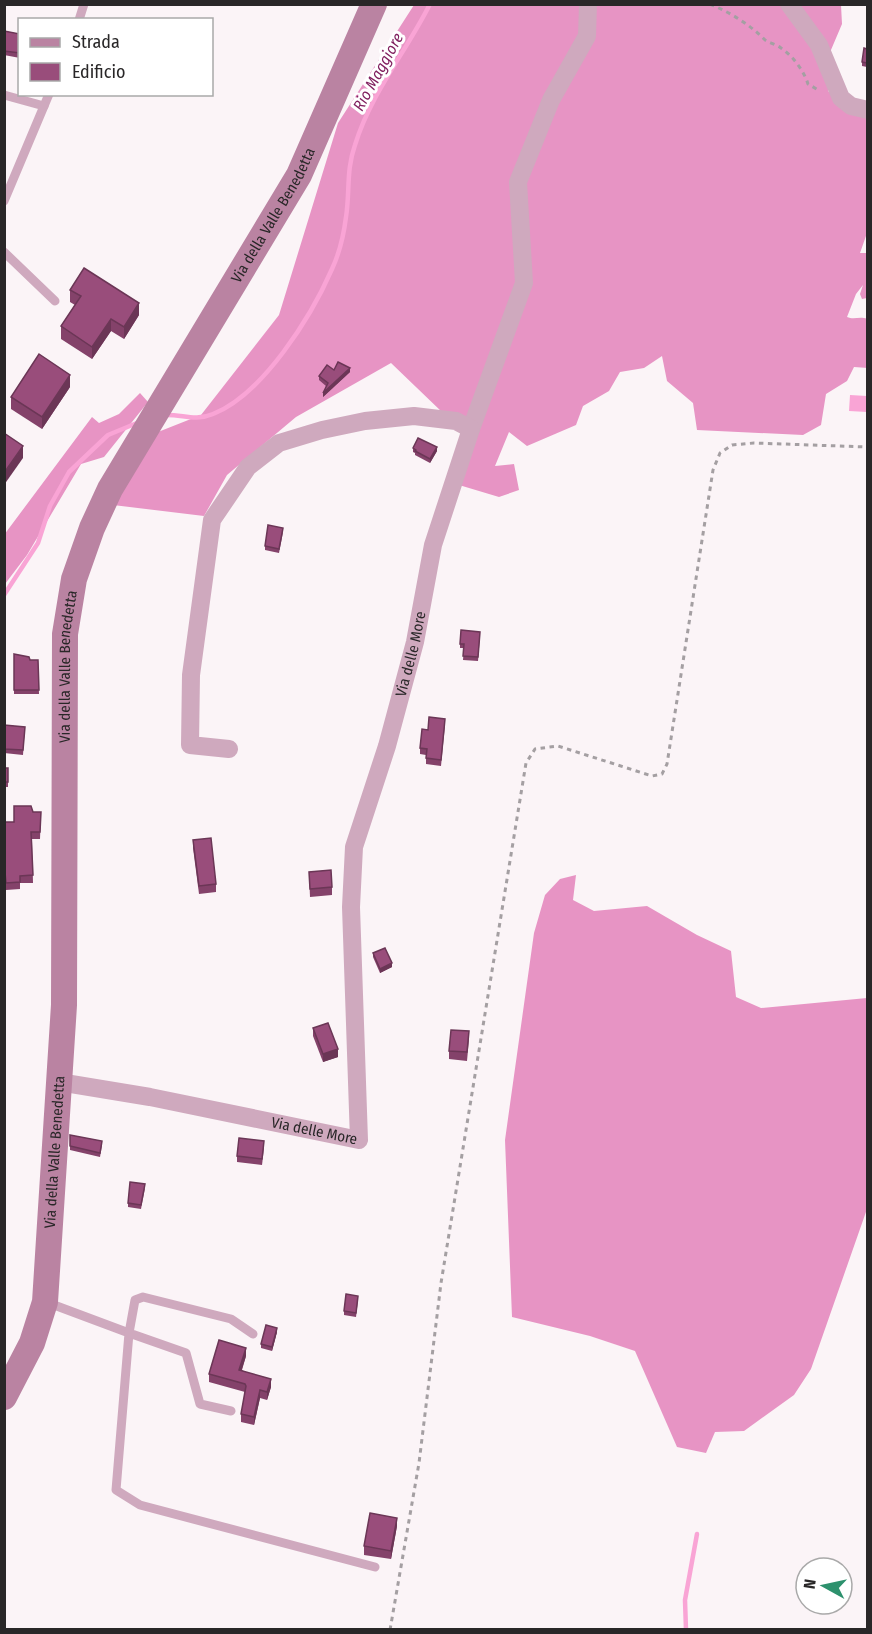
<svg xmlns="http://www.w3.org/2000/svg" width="872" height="1634" viewBox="0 0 872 1634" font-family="'Fira Sans Condensed',sans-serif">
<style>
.forest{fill:#e794c4}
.water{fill:#f9a4d5}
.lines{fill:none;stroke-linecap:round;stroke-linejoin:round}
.stream{stroke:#f9a4d5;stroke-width:4.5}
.path{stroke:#a49fa2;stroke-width:3;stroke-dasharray:4.5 4.5;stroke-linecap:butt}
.lane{stroke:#cfa9be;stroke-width:9}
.street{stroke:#cfa9be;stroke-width:18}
.secondary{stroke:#ba83a2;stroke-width:26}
.wall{fill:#84426a}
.shaded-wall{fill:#6b3656}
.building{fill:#994d7b;stroke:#6b3656;stroke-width:1.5}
.labels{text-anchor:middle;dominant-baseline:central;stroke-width:6;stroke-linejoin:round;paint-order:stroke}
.street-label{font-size:15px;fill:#292728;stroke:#fff}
.water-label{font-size:16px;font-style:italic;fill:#812160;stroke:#fff}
</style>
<rect width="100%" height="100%" fill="#fbf4f7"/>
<g class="forest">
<path d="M414,5H841L842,24L828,57V91L853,109L867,113V233L860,253H867V298L862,299L860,294L863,285L856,294L847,317C854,320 860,316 867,319L868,368L854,367L847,381L826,394L821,425L803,435L697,430L693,403L667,381L662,356L644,368L620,372L609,391L583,406L576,425L527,446L509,432L495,466L514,464L519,490L499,497L459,485L468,437L391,363L296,417L227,475L204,516L113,505L158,432L201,415L279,315L338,123Z"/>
<path d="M140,393L148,402L104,457L81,464L27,555L5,584L4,535L92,417L99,423L119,414Z"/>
<path d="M576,875L573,900L594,911L647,906L697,935L731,951L736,997L761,1008L867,998V1209L811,1369L794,1395L744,1431L715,1432L706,1453L677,1447L635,1351L590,1336L512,1317L505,1140L534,933L545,895L560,879Z"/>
</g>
<path class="water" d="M850,395L867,396V412L849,411Z"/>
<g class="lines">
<g class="stream">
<path d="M164,415C183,414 194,422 213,414C263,394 311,317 332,269C339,254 344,233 346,217C350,192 346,170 355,145C371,93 406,52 430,4"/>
<path d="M4,595L38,543L50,506L69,472L108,435L137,423"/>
<path d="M686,1630L685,1600L697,1534"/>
</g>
<g class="path">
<path d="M710,4C731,13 749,24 764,39C768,43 776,44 781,48C793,56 804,71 808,84L820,91"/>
<path d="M390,1630L419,1463L441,1283L526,763L535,749L558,746L652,776L662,774L667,764L713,470L720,453L732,445L754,443L868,447"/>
</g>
<g class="lane">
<path d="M79,20L84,4"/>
<path d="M4,95L44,106L49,94"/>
<path d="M4,201L44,106"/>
<path d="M4,252L55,301"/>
<path d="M46,1302L129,1333L116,1490L140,1505L375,1567"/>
<path d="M231,1411L200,1404L186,1353L129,1333L135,1300L143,1297L231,1319L253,1334"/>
</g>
<g class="street">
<path d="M789,4L819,45L841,98L851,106L868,110"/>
<path d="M471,429L524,283L518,182L551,100L587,36L588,4"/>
<path id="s1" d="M59,1082L150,1097L359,1140L351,907L354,847L387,746L415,642L433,545L471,429L456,421L414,416L365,421L322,430L279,443L248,467L212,520L191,675L190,745L229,749"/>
</g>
<path class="secondary" id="s2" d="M4,1397L32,1343L45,1302L64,1005L65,634L74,579L92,528L110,489L299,175L374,4"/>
</g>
<g class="wall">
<path d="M4,31L20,34V58L4,55Z"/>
<path d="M867,49V67L862,66V62Z"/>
<path d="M70,290L139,315L124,339L111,331L92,359L61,339V326L75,305L70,302Z"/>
<path d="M334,370L350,372L323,397L326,386L319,380V376Z"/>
<path d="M70,387L42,429L11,409V397Z"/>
<path d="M413,448L437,451L430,463L415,455V453L413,452Z"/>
<path d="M283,532L279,553L265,550V546Z"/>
<path d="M480,636L478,661L463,660L464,648H460V644Z"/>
<path d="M14,654L30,660H38L39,694H14Z"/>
<path d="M4,725L25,727L23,755L4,753Z"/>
<path d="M445,725L441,766L426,764V755L420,754V748L428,730Z"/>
<rect x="4" y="768" width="4" height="19"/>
<path d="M33,812H41L40,839H32L33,883H20V889L6,890L4,869V822H14Z"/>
<path d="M193,840L216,884V892L199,894L193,848Z"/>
<path d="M309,872L332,887V895L310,897Z"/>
<path d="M373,953L392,967L380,973L373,957Z"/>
<path d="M313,1028L338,1057L323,1062L313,1036Z"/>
<path d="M469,1039L467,1061L449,1059V1051Z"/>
<path d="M70,1135L102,1145L100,1157L70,1150Z"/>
<path d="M264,1148L262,1165L237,1162V1156Z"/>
<path d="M145,1188L141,1209L128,1207V1203Z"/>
<path d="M358,1300L356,1317L344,1315V1311Z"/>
<path d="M277,1332L272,1351L261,1348V1344Z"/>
<path d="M246,1356L242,1370L271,1387L267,1400L260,1398L254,1425L241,1422V1414L245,1392L209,1382V1374Z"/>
<path d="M397,1526L391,1559L364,1555V1546Z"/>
</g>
<g class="shaded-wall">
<path d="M139,303V315L124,339V327Z"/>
<path d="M111,319V331L92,359V347Z"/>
<path d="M350,368V372L323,397V393Z"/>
<path d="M70,375V387L42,429V417Z"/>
<path d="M23,446V458L4,485V473Z"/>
<path d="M437,447V451L430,463V459Z"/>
<path d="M392,963V967L380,973V969Z"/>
<path d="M338,1049V1057L323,1062V1054Z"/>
<path d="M277,1328V1332L272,1351V1347Z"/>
<path d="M246,1348V1356L239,1378V1370Z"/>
<path d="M271,1379V1387L267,1400V1392Z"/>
<path d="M260,1390V1398L254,1425V1417Z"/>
<path d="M397,1518V1526L391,1559V1551Z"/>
</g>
<g class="building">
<path d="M4,31L20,34V53L4,51Z"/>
<path d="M864,48L867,49V63L862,62Z"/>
<path d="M84,268L139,303L124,327L111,319L92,347L61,326L81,296L70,290Z"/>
<path d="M39,354L70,375L42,417L11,397Z"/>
<path d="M338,362L350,368L323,393L328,383L319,376L327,365L334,370Z"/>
<path d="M4,433L23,446L4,473Z"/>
<path d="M418,438L437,447L430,459L415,451L416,450L413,448Z"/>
<path d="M268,525L283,528L279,549L265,546Z"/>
<path d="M461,630L480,632L478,657L463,656L464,644H460Z"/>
<path d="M14,654L29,657L30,660H38L39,690H14Z"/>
<path d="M429,717L445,719L441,760L426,758L427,749L420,748L422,729L428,730Z"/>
<path d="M4,725L25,727L23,750L4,749Z"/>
<rect x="4" y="768" width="4" height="14"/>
<path d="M14,806H31L33,812H41L40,832H31L33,875L20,876V882L6,883L4,861V822H14Z"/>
<path d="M211,838L216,884L199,886L193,840Z"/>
<path d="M331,870L332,887L310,889L309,872Z"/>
<path d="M385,948L392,963L380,969L373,953Z"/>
<path d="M328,1023L338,1049L323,1054L313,1028Z"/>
<path d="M451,1030L469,1031L467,1052L449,1051Z"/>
<path d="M70,1135L102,1141L100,1153L70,1146Z"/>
<path d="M239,1138L264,1141L262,1159L237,1156Z"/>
<path d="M130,1182L145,1184L141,1205L128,1203Z"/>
<path d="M346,1294L358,1296L356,1313L344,1311Z"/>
<path d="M266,1325L277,1328L272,1347L261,1344Z"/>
<path d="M219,1340L246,1348L239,1370L271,1379L267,1392L260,1390L254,1417L241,1414L246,1386L245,1384L209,1374Z"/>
<path d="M370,1513L397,1518L391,1551L364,1546Z"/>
</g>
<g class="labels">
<g class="street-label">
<text stroke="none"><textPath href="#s2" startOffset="1244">Via della Valle Benedetta</textPath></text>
<text stroke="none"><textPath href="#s1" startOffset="800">Via delle More</textPath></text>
<text stroke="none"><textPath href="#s2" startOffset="740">Via della Valle Benedetta</textPath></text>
<text stroke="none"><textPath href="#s1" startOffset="260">Via delle More</textPath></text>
<text stroke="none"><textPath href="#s2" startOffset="254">Via della Valle Benedetta</textPath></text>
</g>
<g class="water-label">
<text transform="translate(378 72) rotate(-61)">Rio Maggiore</text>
</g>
</g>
<rect width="872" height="1634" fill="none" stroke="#292728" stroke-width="12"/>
<rect x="18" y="18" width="195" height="78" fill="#ffffff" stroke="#a9a9a9" stroke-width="1.5"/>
<rect x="30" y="38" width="30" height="9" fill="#ba83a2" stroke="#a9a9a9" stroke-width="1.5"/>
<text x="72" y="48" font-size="18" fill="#292728">Strada</text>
<rect x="30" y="63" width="30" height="18" fill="#994d7b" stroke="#a9a9a9" stroke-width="1.5"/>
<text x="72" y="78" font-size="18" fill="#292728">Edificio</text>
<g transform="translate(824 1586) rotate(278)"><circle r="28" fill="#ffffff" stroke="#a9a9a9" stroke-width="1.5"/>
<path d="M0-4.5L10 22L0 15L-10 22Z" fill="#2d916d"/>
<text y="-9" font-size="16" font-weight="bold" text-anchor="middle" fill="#292728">N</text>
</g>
</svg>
